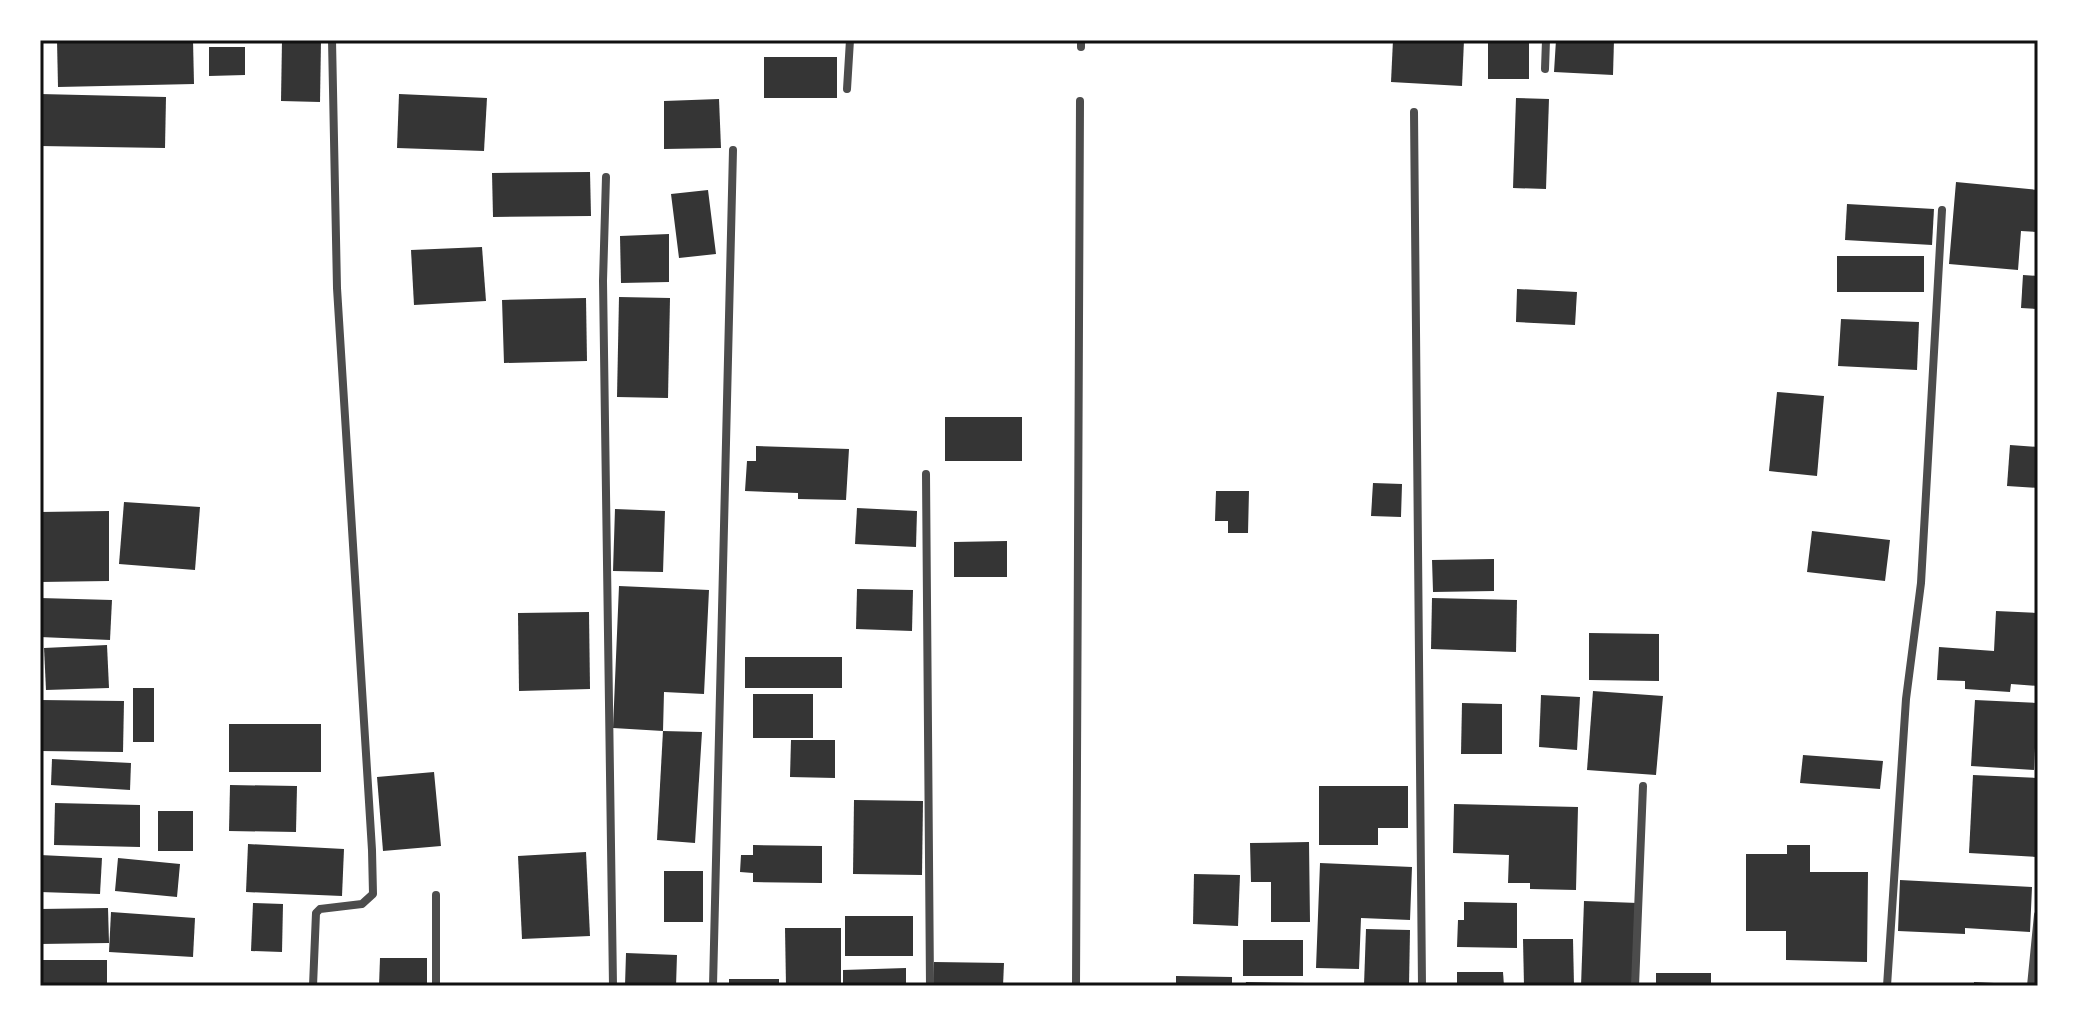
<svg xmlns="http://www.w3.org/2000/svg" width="2078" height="1026" viewBox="0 0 2078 1026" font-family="'Zilla Slab',serif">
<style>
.building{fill:#353535}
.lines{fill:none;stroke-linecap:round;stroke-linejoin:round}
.minor{stroke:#4c4c4c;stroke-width:8}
.neatline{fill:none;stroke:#111;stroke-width:3}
</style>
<rect width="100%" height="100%" fill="#fff"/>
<g class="building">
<path d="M57,40H193L194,84L58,87Z"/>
<path d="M282,40H321L320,102L281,101Z"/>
<path d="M1393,40H1464L1462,86L1391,82Z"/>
<rect x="1488" y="40" width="41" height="39"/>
<path d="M1556,40H1614L1613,75L1554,72Z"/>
<path d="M209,47H245V75L209,76Z"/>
<rect x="764" y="57" width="73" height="41"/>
<path d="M40,94L166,97L165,148L40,146Z"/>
<path d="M399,94L487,98L484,151L397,148Z"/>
<path d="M1516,98L1549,99L1546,189L1513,188Z"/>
<path d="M719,99L721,148L664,149V101Z"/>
<path d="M590,172L591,216L493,217L492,173Z"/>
<path d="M1956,182L2038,190V232L2021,231L2018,270L1949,264Z"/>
<path d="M708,190L716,254L679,258L671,194Z"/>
<path d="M1847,204L1934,209L1932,245L1845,240Z"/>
<path d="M669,234V282L621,283L620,236Z"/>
<path d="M482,247L486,301L414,305L411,250Z"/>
<rect x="1837" y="256" width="87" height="36"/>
<path d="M2023,275L2038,276V309L2021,308Z"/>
<path d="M1517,289L1577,292L1575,325L1516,322Z"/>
<path d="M619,297L670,298L668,398L617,397Z"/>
<path d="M586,298L587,361L504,363L502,300Z"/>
<path d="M1841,319L1919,322L1917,370L1838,366Z"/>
<path d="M1777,392L1824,396L1817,476L1769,471Z"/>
<rect x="945" y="417" width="77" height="44"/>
<path d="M2010,445L2038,447V488L2007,486Z"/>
<path d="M756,446L849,449L846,500L798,499V493L745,491L747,461H756Z"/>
<path d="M1373,483L1402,484L1401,517L1371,516Z"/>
<path d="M1216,491H1249L1248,533H1228V521H1215Z"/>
<path d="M124,502L200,507L195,570L119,564Z"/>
<path d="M857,508L917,511L916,547L855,544Z"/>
<path d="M615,509L665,511L663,572L613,571Z"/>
<path d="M109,511V581L40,582V512Z"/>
<path d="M1812,531L1890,540L1885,581L1807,572Z"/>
<path d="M1007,541V577H954V542Z"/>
<path d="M1494,559V591L1433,592L1432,560Z"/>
<path d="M619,586L709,590L704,694L664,692L663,731L613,728Z"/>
<path d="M857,589L913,590L912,631L856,629Z"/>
<path d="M40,598L112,600L110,640L40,637Z"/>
<path d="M1432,598L1517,600L1516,652L1431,649Z"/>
<path d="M1996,611L2038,613V686L2011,684L2010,692L1965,689V681L1937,680L1939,647L1994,651Z"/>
<path d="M589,612L590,689L519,691L518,613Z"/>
<path d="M1589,633L1659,634V681L1589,680Z"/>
<path d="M107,645L109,688L46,690L44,648Z"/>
<rect x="745" y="657" width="97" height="31"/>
<rect x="133" y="688" width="21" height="54"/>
<path d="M1593,691L1663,696L1656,775L1587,770Z"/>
<rect x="753" y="694" width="60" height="44"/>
<path d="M1541,695L1580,697L1577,750L1539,747Z"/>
<path d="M40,700L124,701L123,752L40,751Z"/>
<path d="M1975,700L2037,703L2034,770L1971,766Z"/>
<path d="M1462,703L1502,704V754H1461Z"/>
<rect x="229" y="724" width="92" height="48"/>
<path d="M663,731L702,732L695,843L657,840Z"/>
<path d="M791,740H835V778L790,777Z"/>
<path d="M1803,755L1883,761L1880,789L1800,783Z"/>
<path d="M52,759L131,763L130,790L51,785Z"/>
<path d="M434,772L441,846L383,851L377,777Z"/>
<path d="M1973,775L2038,778L2037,857L1969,853Z"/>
<path d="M230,785L297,786L296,832L229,831Z"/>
<path d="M1319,786H1408V828H1378V845H1319Z"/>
<path d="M854,800L923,801L922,875L853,874Z"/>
<path d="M55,803L140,805V847L54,845Z"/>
<path d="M1454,804L1578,807L1576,890L1530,889V883H1508L1509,855L1453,853Z"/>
<rect x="158" y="811" width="35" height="40"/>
<path d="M1309,842L1310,922H1271V882H1251L1250,843Z"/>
<path d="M248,844L344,849L342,896L246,892Z"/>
<path d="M753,845L822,846V883L753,882V873L740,872L741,855H753Z"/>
<path d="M1787,845H1810V872H1868L1867,962L1786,960V931H1746V854H1787Z"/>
<path d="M586,852L590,936L522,939L518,856Z"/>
<path d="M40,855L102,858L100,894L40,892Z"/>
<path d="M118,858L180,864L177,897L115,891Z"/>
<path d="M1320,863L1412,867L1410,920L1361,918L1359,969L1316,968Z"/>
<rect x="664" y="871" width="39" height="51"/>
<path d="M1194,874L1240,875L1238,926L1193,924Z"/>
<path d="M1900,880L2032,887L2030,932L1965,928V934L1898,931Z"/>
<path d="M1584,901L1638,903L1634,986H1581Z"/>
<path d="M1464,902L1517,903V948L1457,947L1458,920H1464Z"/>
<path d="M253,903L283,904L282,952L251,951Z"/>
<path d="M108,908L109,943L40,944V909Z"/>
<path d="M111,912L195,918L193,957L109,952Z"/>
<rect x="845" y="916" width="68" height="40"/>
<path d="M785,928H841V986H786Z"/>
<path d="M1366,929L1410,930L1409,986L1364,985Z"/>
<path d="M1523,939H1573L1574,986H1524Z"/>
<rect x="1243" y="940" width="60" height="36"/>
<path d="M626,953L677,955L676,986H625Z"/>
<path d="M380,958H427V986H379Z"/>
<rect x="40" y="960" width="67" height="26"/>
<path d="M934,962L1004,963L1003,986H933Z"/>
<path d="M906,968V986H843V970Z"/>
<path d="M1457,972H1503L1504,986H1457Z"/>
<rect x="1656" y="973" width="55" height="13"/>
<path d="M1176,976L1232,977V986H1176Z"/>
<rect x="729" y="979" width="50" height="7"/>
<path d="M1246,982L1306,983V986H1245Z"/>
<path d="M1974,982L2014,984V986H1974Z"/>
</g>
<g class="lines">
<g class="minor">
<path d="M1081,47V40"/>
<path d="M1545,69L1546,40"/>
<path d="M847,89L850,40"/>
<path d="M1414,112L1422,986"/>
<path d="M606,177L603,281L613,986"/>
<path d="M926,474L930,986"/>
<path d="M436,895V986"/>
<path d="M313,986L316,913L320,909L362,904L373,894L372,850L337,288L332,40"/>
<path d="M713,986L733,150"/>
<path d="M1076,986L1080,101"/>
<path d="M1635,986L1643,786"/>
<path d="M1887,986L1906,699L1921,583L1942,210"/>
<path d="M2031,986L2038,915"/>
</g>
</g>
<rect width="2078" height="1026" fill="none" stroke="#ffffff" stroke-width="84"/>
<rect x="42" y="42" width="1994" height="942" class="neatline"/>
</svg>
